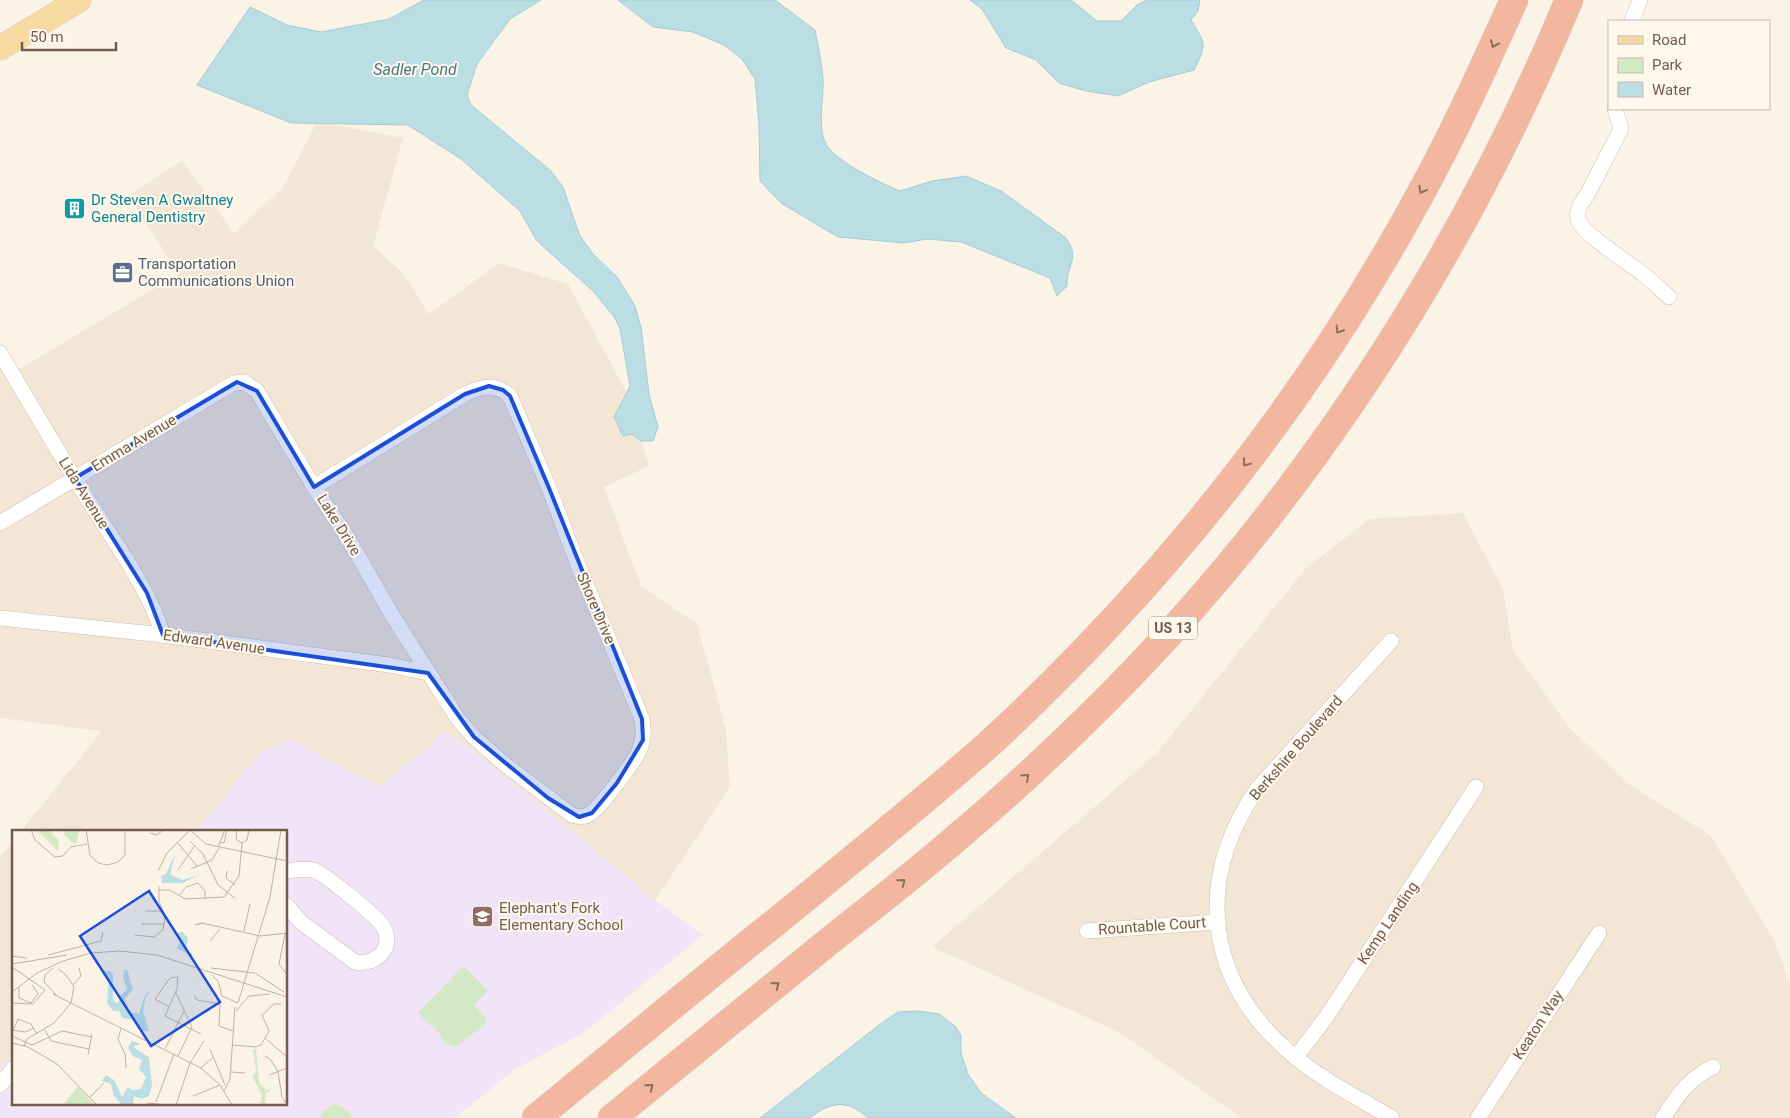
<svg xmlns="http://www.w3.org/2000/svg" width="1790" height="1118" viewBox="0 0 1790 1118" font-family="Roboto,sans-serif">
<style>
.residential{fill:#f3e6d5}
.education{fill:#f1e3f8}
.green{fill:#d3e9c5}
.water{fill:#bbdee4;stroke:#a2cdd6}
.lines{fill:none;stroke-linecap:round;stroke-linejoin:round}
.street-casing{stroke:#cdbcad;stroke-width:16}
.primary-casing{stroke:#dbd4d0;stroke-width:25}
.highway-casing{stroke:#dbd4d0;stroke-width:29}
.street{stroke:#fff;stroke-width:15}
.primary{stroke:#f7d9a2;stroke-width:24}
.highway{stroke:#f3b7a0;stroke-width:28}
.oneway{stroke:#8d6d5d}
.marked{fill:#1d4ed8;fill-opacity:0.2;stroke:#1d4ed8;stroke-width:4;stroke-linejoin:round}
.labels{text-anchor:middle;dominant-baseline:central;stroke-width:4;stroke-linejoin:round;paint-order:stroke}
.shield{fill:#fef8ec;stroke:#9d8a7c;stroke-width:1}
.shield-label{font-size:14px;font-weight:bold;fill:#745b4c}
.culture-label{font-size:15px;fill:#0d838f;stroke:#fef8ec;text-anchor:start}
.service-label{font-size:15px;fill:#4e5e75;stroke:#fef8ec;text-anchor:start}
.street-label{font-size:15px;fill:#745b4c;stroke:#fef8ec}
.education-label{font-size:15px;fill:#785e54;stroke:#fef8ec;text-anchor:start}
.water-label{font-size:16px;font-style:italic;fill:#477a86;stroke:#fef8ec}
.inset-road{fill:none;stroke:#c1b2a3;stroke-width:1}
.view{fill:#1d4ed8;fill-opacity:0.15;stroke:#1d4ed8;stroke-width:2.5}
.inset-edge{fill:none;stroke:#745b4c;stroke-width:2.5}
</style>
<rect width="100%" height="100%" fill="#fbf4e6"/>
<g class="residential">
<path d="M317,122L403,138L373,246L403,273L429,314L499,263L568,284L627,393L649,466L604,487L641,586L697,624L726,730L730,787L655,900L470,748L445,732L379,787L289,738L260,754L195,832H20L102,731L0,718V367L6,377L179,274L128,196L182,160L234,233L283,187Z"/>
<path d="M1463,513L1503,590L1513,650L1569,727L1627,783L1710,835L1773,938L1790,984V1118H1241L1119,1032L932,947L1157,753L1306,568L1369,519Z"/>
<path d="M14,840V1053L0,1068V857Z"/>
</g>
<path class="education" d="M445,732L470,748L655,900L703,935L585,1032L514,1070L455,1118H0V1068L14,1053V1104H286V832H195L260,754L289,738L379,787Z"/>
<g class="green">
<path d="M462,967L467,969L488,991L474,1005L486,1018L487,1023L455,1047C447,1046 442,1041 440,1034L418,1013Z"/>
<path d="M336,1103L349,1112L353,1118H320L323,1111Z"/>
</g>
<g class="water">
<path d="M424,0H541L510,19L477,64L467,95L471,105L550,170L563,187L579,234L592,253L617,277L635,306L641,327L649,394L658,427L653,441H641L632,434L623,436L614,417L630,386L620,329L615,318L594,292L537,241L520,211L461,159L408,125L291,123L197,85L250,7L287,25L321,32L389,19Z"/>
<path d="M618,0H775L815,30C818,46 822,63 823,79C824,98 817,127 826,144C835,161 882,184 900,191L932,181L966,176L1001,191L1066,238C1081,259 1066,265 1067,286L1057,296L1050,278L961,242L927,239L904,243L838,237L781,203L760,181L759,124L755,79L742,59L724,45L693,32L653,27Z"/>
<path d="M970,0H1071L1097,21H1121L1138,4L1148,0H1200L1198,11L1191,20C1206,45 1207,44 1194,70L1149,82L1118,96L1086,91L1059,83L1036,60L1006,48L982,9Z"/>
<path d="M919,1011L939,1014L955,1026L961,1035V1053L968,1074L981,1093L1016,1118H868C851,1103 838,1100 818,1112C815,1114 812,1117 808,1118C796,1118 773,1118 760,1118L883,1022L898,1012Z"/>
</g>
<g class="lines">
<defs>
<g id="street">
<path d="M1632,21L1640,0"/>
<path d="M1615,109L1621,129L1587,195C1581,202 1576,210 1578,219C1581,233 1630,264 1643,274C1652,281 1660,289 1669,297"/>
<path d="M0,353C30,403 59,454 90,503C117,546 148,587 163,635"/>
<path d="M0,523L234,383L244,382L257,391L314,487L348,538L392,615L458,719L474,737L502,762L572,815C579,817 585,818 591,813C600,807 636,760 640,749C644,739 644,730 642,719L578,565L549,488L510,396C495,383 482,386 465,394L314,487"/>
<path d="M0,618L163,635L389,665L428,673"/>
<path d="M1391,641L1257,789C1193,883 1206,984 1295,1057C1324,1081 1359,1098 1392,1118"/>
<path d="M286,871C295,870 304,868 313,870C324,873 375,915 382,925C396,945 378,966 355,962L302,923L286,905"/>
<path d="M1087,931L1218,922"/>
<path d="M1296,1057L1327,1016L1476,787"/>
<path d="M0,1085L14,1068"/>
<path d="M1478,1118L1599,933"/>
<path d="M1663,1118C1678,1095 1688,1079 1713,1067"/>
</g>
<path id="primary" d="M0,48L79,0"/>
<g id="highway">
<path d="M536,1118C618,1051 699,983 782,917C835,874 887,831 939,787C960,769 982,751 1002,732C1169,575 1313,393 1422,191C1456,129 1485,64 1514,0"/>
<path d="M612,1118C686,1058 760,998 833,938C876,904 920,870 961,834C1005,797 1047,758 1088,718C1294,517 1459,265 1569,0"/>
</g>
</defs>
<use href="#street" class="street-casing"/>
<use href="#primary" class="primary-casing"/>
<use href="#highway" class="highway-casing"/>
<use href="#street" class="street"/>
<use href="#primary" class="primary"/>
<use href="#highway" class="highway"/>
</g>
<defs><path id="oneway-chevron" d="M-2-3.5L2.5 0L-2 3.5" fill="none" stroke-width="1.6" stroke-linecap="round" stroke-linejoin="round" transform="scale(1.25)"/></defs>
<g class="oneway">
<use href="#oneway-chevron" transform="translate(1494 44) rotate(114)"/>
<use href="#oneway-chevron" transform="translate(1422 190) rotate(118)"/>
<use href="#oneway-chevron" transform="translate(1339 330) rotate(122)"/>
<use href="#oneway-chevron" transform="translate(1246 463) rotate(127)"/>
<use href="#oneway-chevron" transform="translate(1026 777) rotate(-42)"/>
<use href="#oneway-chevron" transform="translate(902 882) rotate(-39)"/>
<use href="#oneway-chevron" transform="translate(776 985) rotate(-39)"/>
<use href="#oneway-chevron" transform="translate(650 1087) rotate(-39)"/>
</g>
<path class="marked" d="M237,382L257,391L314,487L465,394L489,386L503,390L510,396L549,488L642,719L643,740L617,783L592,813L579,817L548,798L474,737L428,673L163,635L147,593L75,478Z"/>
<defs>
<symbol id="building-square" viewBox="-11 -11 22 22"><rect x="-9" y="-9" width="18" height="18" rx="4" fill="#0f9aa8" stroke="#fef8ec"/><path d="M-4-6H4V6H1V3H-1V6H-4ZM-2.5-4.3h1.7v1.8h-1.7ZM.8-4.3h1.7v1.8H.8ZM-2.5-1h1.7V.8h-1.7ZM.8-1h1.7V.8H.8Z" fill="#fff"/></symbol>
<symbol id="office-square" viewBox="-11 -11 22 22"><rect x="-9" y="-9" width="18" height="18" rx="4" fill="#5c6f8a" stroke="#fef8ec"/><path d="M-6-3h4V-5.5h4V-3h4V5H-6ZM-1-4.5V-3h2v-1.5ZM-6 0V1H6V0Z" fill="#fff"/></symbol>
<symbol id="school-square" viewBox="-11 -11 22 22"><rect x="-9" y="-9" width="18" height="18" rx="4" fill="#8d6e63" stroke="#fef8ec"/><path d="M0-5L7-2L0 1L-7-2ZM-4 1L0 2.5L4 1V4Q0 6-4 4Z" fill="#fff"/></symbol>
</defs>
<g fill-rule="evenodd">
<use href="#building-square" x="62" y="196" width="25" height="25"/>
<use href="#office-square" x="110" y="260" width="25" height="25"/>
<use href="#school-square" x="470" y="904" width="25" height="25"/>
</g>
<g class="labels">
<rect class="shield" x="1149" y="616.5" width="48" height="23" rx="4"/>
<g class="shield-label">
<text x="1173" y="628">US 13</text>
</g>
<g class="culture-label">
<text x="91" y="200">Dr Steven A Gwaltney<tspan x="91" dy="17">General Dentistry</tspan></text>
</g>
<g class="service-label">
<text x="138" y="264">Transportation<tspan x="138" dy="17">Communications Union</tspan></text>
</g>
<g class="street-label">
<text transform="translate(134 443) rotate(-31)">Emma Avenue</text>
<text transform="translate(84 493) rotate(58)">Lida Avenue</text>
<text transform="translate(339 525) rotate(58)">Lake Drive</text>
<text transform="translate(596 608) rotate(67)">Shore Drive</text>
<text transform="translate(214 642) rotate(8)">Edward Avenue</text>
<text transform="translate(1296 748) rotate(-49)">Berkshire Boulevard</text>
<text transform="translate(1388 923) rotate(-56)">Kemp Landing</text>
<text transform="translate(1152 926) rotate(-4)">Rountable Court</text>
<text transform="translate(1538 1025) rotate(-57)">Keaton Way</text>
</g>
<g class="education-label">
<text x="499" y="908">Elephant's Fork<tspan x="499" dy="17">Elementary School</tspan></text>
</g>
<g class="water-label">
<text x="415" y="69">Sadler Pond</text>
</g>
</g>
<g transform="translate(12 830)">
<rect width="275" height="275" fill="#fbf4e6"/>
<path d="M25,0H40L41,6L47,9L46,21ZM54,0H67L64,15L52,5ZM241,219H244L247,252L254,260L261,259L254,263L253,275H248L250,265L240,246L244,243ZM66,256L82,275H51Z" fill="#d3e9c5"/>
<path d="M163,24L158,45L171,50L189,44L170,53H150L149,46L154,44ZM171,102L176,108L174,120L183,126L165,119L168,110L165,103ZM115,139L121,160L113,168L117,182L127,184L133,165L141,159L134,166L131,182L137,201H130L123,190L110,188L107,181H101L95,173L97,148L91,142L96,140L101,144V170L106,174L109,165L115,159L111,147L112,140ZM120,211L128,214L122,216L124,219L137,227L140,256L137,266L130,269L122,266L121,275H110L102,266L99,254L90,251L94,245L102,250L110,267L116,257L120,260L129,259L134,247L127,239L130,230L121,226L116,217Z" fill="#bbdee4"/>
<path class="inset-road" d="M19,0L23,10L43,27L51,26L59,17L75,14M74,0L78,25L86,33L95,35L106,32L113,25V0M178,0L194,14L275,31M225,0L224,9L230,13M138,3L144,5L152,0M178,11L191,24L206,55L223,68M165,12L185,36M208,12L212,13L215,0M230,13L235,10L237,0M206,17L213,0M179,39L200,30L207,18M166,40L183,15M146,41L155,23L178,0M215,41L214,48L223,55M147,60H158L173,69L212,67L227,46L230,13M167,66L174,57L186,53L193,61V69M133,81H151M191,93L183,95L190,93L248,106L275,103M129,94H153M232,101L238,74M273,104L267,134L275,145M123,105L142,107L151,100L153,86L147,71V56M198,111L208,99M36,125L89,111L91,102M0,126L15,128M0,134L55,125M0,137L33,160L21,174L0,173M41,138L33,145L32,152L45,166M199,138L243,143L272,162M200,145L206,151L210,166L226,173L258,67L269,0M61,155L69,146L67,138M7,157V168L19,173L26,164L20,155M0,162L25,143L51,131L79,123L108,121L145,125L275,167M164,163L180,197L166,226M41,164L189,238L208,255L220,275M182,165L185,170L208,174L207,196L221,201M157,177L143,169L158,148L166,147L165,159L153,186L189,204M224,181L237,166L258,164M109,199L106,209L113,224L114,238M1,200L13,202L22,198M33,200L39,211L77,219M0,203L6,189L19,194L25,204M0,206L20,215L50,201L80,207M254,209L275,227M0,213L16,217L45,234L85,275M220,215L243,217L249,215L257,201L250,185L262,174H269M12,216L15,209L42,193L59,173L62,156L53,144L46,139M153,219L172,181M198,219L213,255M76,225L80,204M253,226L259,230L266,242L270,267L275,275M189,238L201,227M218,242L233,243M257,245L275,238M212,261L218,249L223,177M181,266L208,255M78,267L92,253M144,272L162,224M135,273L154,275M164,275L178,233L192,211"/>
<path class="view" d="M137,61L208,172L139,216L68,106Z"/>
<rect width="275" height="275" class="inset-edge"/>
</g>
<rect x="1608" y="20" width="162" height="90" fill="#fef8ec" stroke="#c7b9ac"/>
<rect x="1618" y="36" width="25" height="8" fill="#f7d9a2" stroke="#c7b9ac"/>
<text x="1652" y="45" font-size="15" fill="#745b4c">Road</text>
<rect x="1618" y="58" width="25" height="15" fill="#d3e9c5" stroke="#c7b9ac"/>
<text x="1652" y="70" font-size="15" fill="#745b4c">Park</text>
<rect x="1618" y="82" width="25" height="15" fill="#bbdee4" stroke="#c7b9ac"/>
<text x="1652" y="95" font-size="15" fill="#745b4c">Water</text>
<path d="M22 42v8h94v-8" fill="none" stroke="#745b4c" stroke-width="2.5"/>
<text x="30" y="42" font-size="15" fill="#745b4c" stroke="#fef8ec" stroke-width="4" paint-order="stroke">50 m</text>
</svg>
